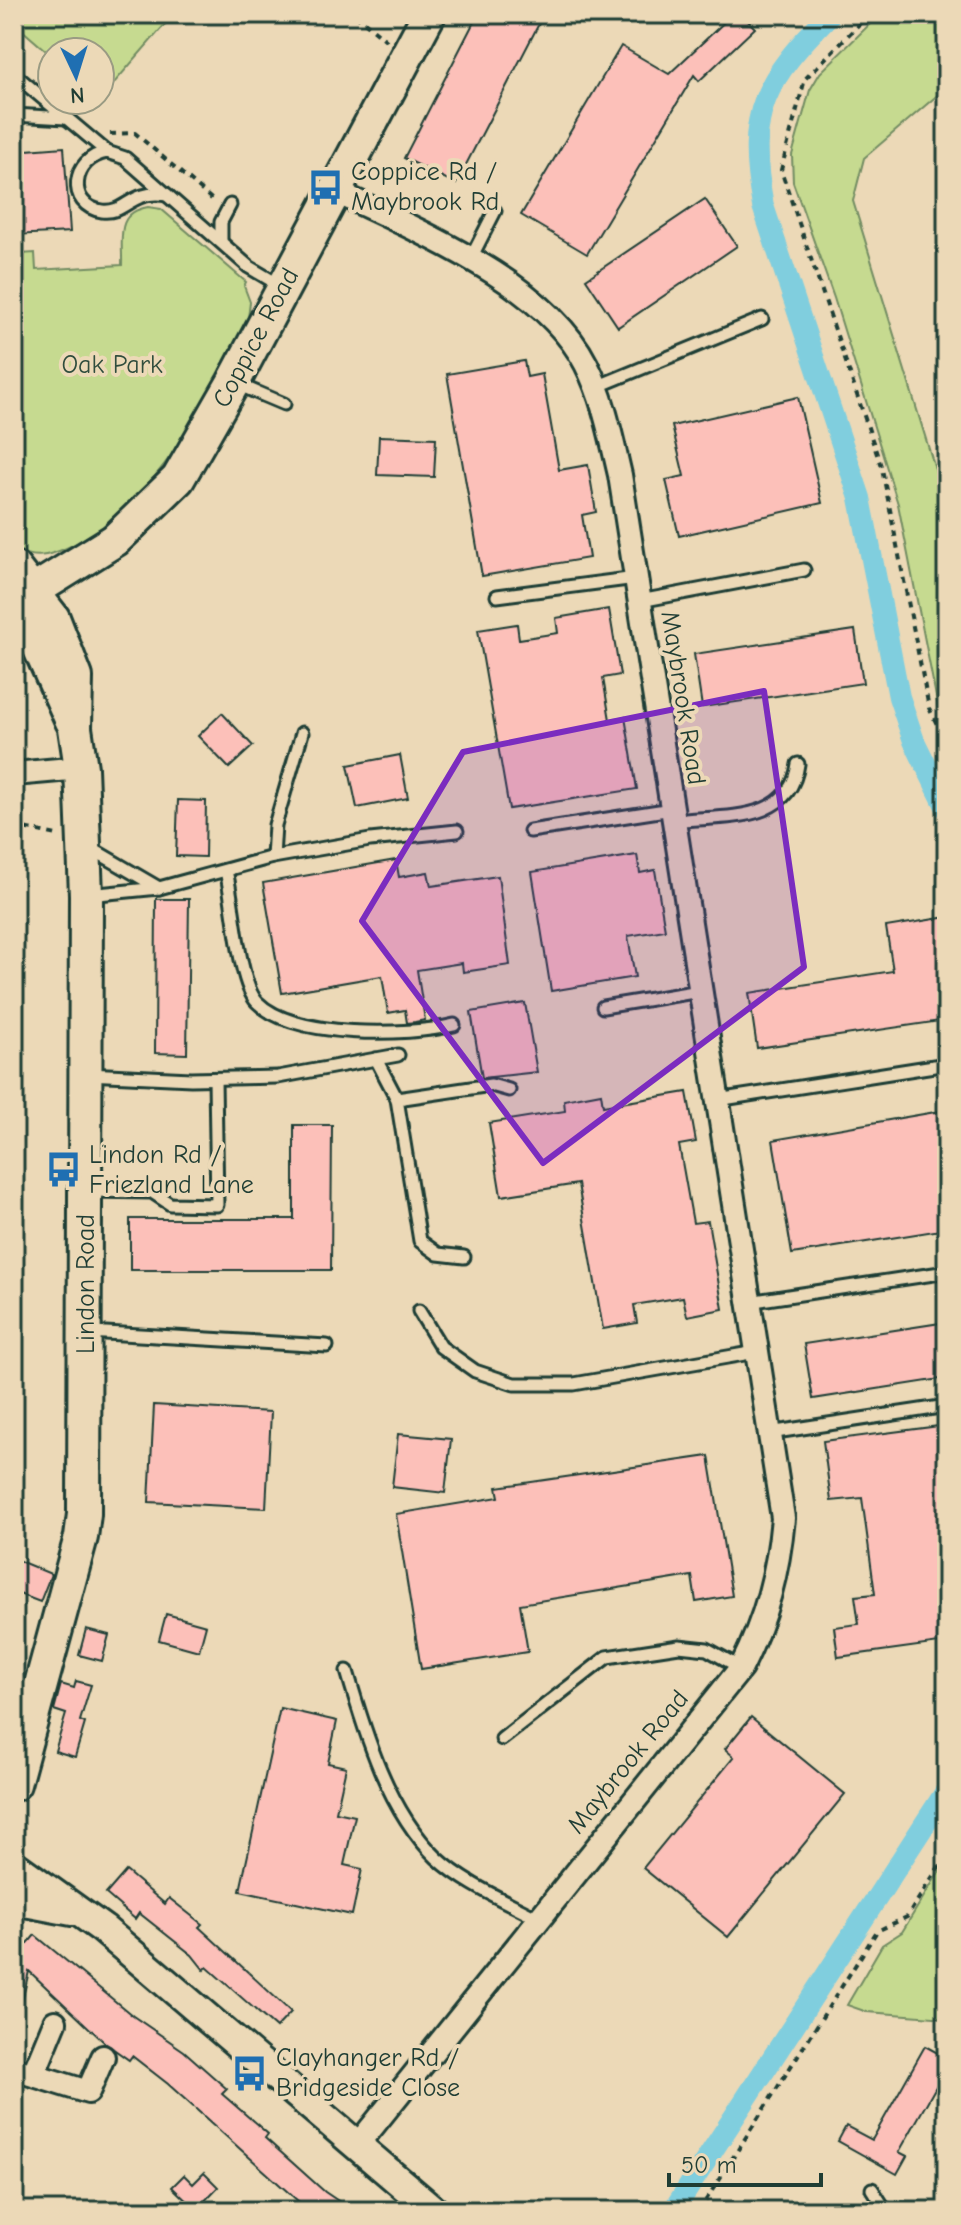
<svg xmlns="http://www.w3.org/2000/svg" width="961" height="2225" viewBox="0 0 961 2225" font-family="'Comic Neue',sans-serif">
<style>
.green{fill:#c6da90;stroke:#728c62;stroke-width:2}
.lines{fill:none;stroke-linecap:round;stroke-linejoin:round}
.canal{stroke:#80cede;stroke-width:22}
.building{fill:#fcc0b9;stroke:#1f3d34;stroke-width:2}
.service-casing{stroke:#1f3d34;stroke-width:17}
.minor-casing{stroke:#1f3d34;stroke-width:28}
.tertiary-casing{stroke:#1f3d34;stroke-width:34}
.secondary-casing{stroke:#1f3d34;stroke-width:38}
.path{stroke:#1f3d34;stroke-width:4;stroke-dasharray:6 6;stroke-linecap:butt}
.service{stroke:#ecd9b7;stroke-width:11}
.minor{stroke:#ecd9b7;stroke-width:22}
.tertiary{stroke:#ecd9b7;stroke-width:28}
.secondary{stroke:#ecd9b7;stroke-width:32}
.marked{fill:#7b2cbf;fill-opacity:0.2;stroke:#7b2cbf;stroke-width:6;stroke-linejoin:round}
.labels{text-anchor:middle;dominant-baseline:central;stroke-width:8;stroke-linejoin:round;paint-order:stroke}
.poi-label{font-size:26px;fill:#1f3d34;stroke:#ecd9b7;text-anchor:start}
.street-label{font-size:26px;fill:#1f3d34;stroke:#ecd9b7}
.park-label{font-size:26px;fill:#304d3d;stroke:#ecd9b7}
</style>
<rect width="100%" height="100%" fill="#ecd9b7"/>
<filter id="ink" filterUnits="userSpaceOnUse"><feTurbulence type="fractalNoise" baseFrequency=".0125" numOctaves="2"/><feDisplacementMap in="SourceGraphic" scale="16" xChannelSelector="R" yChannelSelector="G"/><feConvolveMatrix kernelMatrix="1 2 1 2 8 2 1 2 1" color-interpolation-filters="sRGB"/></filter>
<g filter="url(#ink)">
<g class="green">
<path d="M14,14H174L101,98L100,52H52V56L14,23Z"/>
<path d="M880,14H947V87L864,158L853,201L947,508V726L938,707L898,504L834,298L793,182L792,155L810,90L820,73Z"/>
<path d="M148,207L161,209L246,282L244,286L250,302L247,326C202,405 161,498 77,543C55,554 37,562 14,549V237H20L21,254L35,253L36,270L122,265C123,239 114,213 148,207Z"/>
<path d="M947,1859V2018L867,2012L847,2005L882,1945L902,1932Z"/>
</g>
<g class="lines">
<g class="canal">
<path d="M830,14C765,80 745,111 763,206L860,498L899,697L914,741L947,808"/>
<path d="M673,2211L947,1790"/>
</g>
</g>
<g class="building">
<path d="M478,14H544L456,184L404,158Z"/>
<path d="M733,14H741L755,28L699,81L694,75L587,254L521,215L621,46L669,74Z"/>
<path d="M64,147L70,232L14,235V151Z"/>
<path d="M705,199L737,246L618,327L586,279Z"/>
<path d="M524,361L527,377L542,374L559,470L588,465L596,512L582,515L589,558L482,576L447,374Z"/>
<path d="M798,397L822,503L679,536L666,480L684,476L672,426Z"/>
<path d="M379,436L436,438L434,477L377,475Z"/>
<path d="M609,609L620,675L603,678L610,720L625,717L637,789L509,809L478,630L517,624L519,639L558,633L556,618Z"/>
<path d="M855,630L863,683L702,707L694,654Z"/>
<path d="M222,713L253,746L229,768L198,736Z"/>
<path d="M400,755L408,798L357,808L348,765Z"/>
<path d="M178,800L206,801L205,857L176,856Z"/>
<path d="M637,855L640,873L655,870L665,930L628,936L635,977L551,991L532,872Z"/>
<path d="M396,860L399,877L428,872L431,886L498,876L510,965L463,972L462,963L417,970L425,1020L415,1022L407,1023L405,1010L388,1013L382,976L282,993L263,883Z"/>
<path d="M156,899H189L187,1054L155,1053Z"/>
<path d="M947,917V1020L757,1048L749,993L893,971L886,927Z"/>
<path d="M525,1003L537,1072L482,1078L471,1012Z"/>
<path d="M687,1092L696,1142L679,1145L693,1223L708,1221L723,1309L687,1316L683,1297L634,1305L637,1323L603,1329L578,1184L501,1196L489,1123L565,1111L564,1100L601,1093L603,1106Z"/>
<path d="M947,1110V1229L792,1254L773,1140Z"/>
<path d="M294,1125H332L331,1270H130V1219H294Z"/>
<path d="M947,1322V1378L813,1399L804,1344Z"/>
<path d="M154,1405L271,1412L266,1508L149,1502Z"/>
<path d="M947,1425V1642L838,1657L834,1627L859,1624L855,1596L875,1594L862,1498L831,1501L823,1441Z"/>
<path d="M398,1434L451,1439L445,1493L392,1487Z"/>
<path d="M709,1456L732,1596L696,1602L692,1576L520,1604L528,1652L421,1669L396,1514L499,1497L497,1487Z"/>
<path d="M17,1560L51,1574L40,1602L14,1592Z"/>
<path d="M166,1614L206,1625L199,1651L159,1640Z"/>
<path d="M86,1629L109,1635L102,1661L79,1655Z"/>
<path d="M76,1681L91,1685L80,1721L85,1723L75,1757L55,1751L66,1714L54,1710L61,1684L74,1688Z"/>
<path d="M280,1708L337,1721L328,1763L346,1767L336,1812L355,1816L344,1865L362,1869L352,1915L240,1891Z"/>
<path d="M751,1717L845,1794L728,1937L643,1868L734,1757L725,1749Z"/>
<path d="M126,1871L165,1904L169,1898L202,1924L199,1927L291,2012L276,2028L207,1967L204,1970L192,1955L139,1913L135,1919L106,1894Z"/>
<path d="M35,1935L133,2016L184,2051L227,2089L222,2094L268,2134L265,2138L325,2192L353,2211H309L168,2084L132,2056L129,2060L105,2043L29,1971L21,2006L14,2005V1941L24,1948Z"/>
<path d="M925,2046L947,2058V2067L899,2152L907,2156L897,2174L838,2141L846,2126L872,2140Z"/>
<path d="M204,2173L218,2187L196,2210L172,2187L184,2175L193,2184Z"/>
</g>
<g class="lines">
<defs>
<g id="service">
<path d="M14,74L107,152"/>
<path d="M14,115L66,118"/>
<path d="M107,152L125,158L167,195C130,189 127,214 102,211C66,206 71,158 107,152Z"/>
<path d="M167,195L249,267L281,286"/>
<path d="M221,241V222L230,205"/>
<path d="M470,260L495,211"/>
<path d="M237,384L284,404"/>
<path d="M596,387L762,319"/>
<path d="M497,596L636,578"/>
<path d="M640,601L804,570"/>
<path d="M674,821C722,815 790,825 798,764"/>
<path d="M530,831L672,809"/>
<path d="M87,846L159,888"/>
<path d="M273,857L275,825L302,733"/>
<path d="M226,871C234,901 238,982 257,1002C293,1039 408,1036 454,1025"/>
<path d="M88,895L159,888L273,857L370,840L457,831"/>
<path d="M603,1007L700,991"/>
<path d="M376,1059L397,1099L420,1241L438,1254L464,1257"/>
<path d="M87,1074L191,1079L278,1077L398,1055"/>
<path d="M397,1099L491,1085L509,1090"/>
<path d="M717,1100L947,1064"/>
<path d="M88,1191L152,1192L170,1204L217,1205L215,1079"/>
<path d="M748,1302L947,1272"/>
<path d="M419,1311L441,1347L475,1371L514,1384H574L756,1352"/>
<path d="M88,1332L327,1346"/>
<path d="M769,1433L947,1406"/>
<path d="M347,1671C365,1733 388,1811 437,1858C465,1884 504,1900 538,1918"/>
<path d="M502,1739L607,1657L679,1646L707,1649L741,1668"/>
<path d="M872,2189L886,2211"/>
</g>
<g id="minor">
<path d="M335,191C415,230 544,281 586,364C604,399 611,437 620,475L783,1518C778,1573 766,1618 741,1668L356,2147"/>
<path d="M14,774L81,768"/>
<path d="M14,1689L39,1699"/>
<path d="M14,2069L88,2092L103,2057"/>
<path d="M34,2073L55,2022"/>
</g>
<g id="tertiary">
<path d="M14,1865L103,1929L434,2211"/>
<path d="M14,1900L72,1911"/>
</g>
<g id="secondary">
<path d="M14,568L53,618L76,677L75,728L81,768L86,895L84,1514L81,1537L14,1784"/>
<path d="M14,603L115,540L178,479L233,383L429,14"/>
<path d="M14,604L36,640L72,721"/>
</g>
</defs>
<use href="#service" class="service-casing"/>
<use href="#minor" class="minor-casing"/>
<use href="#tertiary" class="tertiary-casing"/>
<use href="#secondary" class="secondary-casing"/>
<g class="path">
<path d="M355,14L387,41"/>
<path d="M869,14L805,79L781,170L882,469L929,708L947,745"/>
<path d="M110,134L135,133L215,202"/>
<path d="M14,684L22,673"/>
<path d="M14,826L57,835"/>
<path d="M699,2211L877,1931L907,1917L947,1854"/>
</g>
<use href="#service" class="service"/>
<use href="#minor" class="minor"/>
<use href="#tertiary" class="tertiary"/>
<use href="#secondary" class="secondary"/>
</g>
</g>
<path class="marked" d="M764,691L804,967L543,1163L362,921L463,752Z"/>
<defs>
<symbol id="bus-bare" viewBox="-9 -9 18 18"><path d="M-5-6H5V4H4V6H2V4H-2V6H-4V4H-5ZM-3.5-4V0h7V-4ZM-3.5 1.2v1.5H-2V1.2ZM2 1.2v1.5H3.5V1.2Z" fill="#1f6fb2" stroke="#ecd9b7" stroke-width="2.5" paint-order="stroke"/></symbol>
</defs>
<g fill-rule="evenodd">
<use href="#bus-bare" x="300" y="162" width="51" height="51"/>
<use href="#bus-bare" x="38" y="1144" width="51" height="51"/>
<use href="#bus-bare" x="224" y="2048" width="51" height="51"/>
</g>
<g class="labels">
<g class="poi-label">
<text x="351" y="172">Coppice Rd /<tspan x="351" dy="30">Maybrook Rd</tspan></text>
<text x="89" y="1155">Lindon Rd /<tspan x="89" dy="30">Friezland Lane</tspan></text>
<text x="276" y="2058">Clayhanger Rd /<tspan x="276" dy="30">Bridgeside Close</tspan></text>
</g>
<g class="street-label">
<text transform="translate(256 338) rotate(-62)">Coppice Road</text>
<text transform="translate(683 698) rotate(81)">Maybrook Road</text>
<text transform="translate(86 1284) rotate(-90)">Lindon Road</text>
<text transform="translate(628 1762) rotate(-51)">Maybrook Road</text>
</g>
<g class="park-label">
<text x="112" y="365">Oak Park</text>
</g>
</g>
<rect width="961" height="2225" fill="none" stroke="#ecd9b7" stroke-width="48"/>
<rect x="24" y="24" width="913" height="2177" fill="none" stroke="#1f3d34" stroke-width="3" filter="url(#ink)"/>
<g transform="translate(76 76) rotate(176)"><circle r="38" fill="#ecd9b7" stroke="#9a9b83" stroke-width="2"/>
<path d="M0-6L14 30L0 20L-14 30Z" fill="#1f6fb2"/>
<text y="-12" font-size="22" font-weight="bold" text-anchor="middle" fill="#1f3d34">N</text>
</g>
<path d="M669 2173v12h152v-12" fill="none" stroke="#1f3d34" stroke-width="4"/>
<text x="681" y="2173" font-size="24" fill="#1f3d34" stroke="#ecd9b7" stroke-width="6" paint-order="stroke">50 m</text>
</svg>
